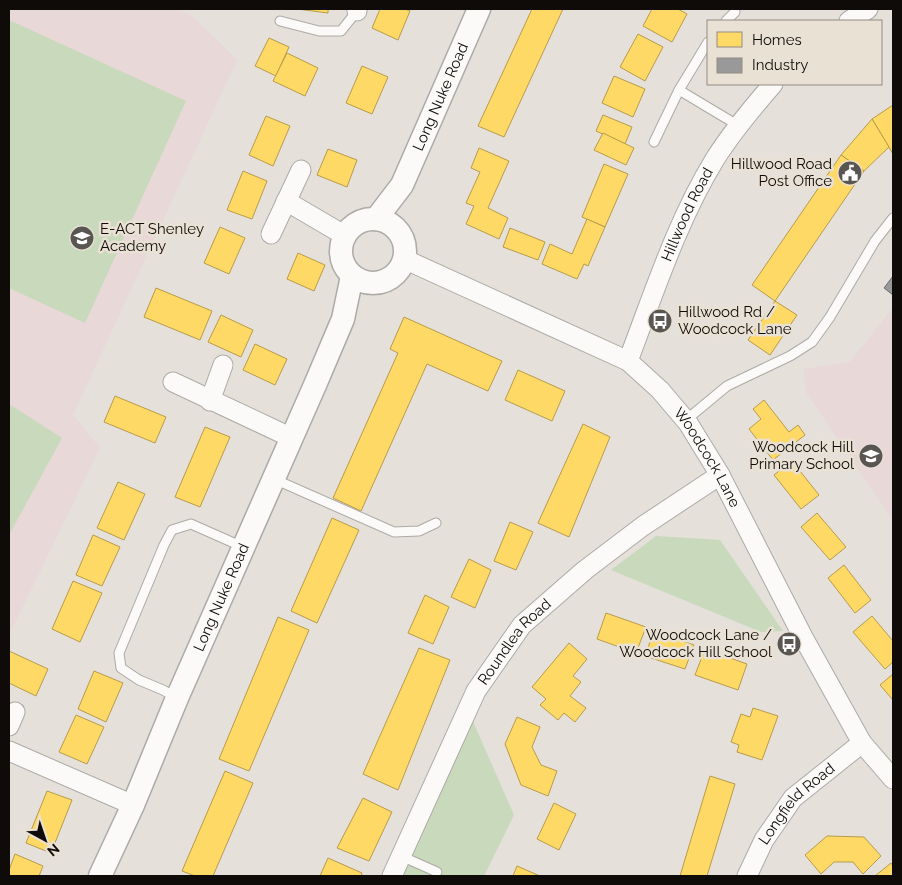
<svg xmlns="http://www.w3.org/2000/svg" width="902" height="885" viewBox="0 0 902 885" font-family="Raleway,sans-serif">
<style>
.education{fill:#e8d8d8}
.green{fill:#c8d9bc}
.homes{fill:#ffd966;stroke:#b79b4a}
.industry{fill:#999;stroke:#6f6e6e}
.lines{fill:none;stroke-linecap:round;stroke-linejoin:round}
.service-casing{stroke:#adaaa5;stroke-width:11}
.minor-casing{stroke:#adaaa5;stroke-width:21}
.tertiary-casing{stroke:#adaaa5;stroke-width:25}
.service{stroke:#fbfaf9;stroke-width:9}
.minor{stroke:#fbfaf9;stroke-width:19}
.tertiary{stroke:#fbfaf9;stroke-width:22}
.labels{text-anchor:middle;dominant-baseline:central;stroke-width:5;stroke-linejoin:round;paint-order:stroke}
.street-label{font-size:15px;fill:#0e0b08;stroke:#eae1d5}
.poi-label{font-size:15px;fill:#0e0b08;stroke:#eae1d5;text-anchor:end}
</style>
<rect width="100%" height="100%" fill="#e5e0da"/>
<g class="education">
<path d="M9,9H176L191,15L237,60L73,415L100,448L9,635Z"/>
<path d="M893,308V520L806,392L804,369L850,362Z"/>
</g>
<g class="green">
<path d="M9,20L186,101L85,323L9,288Z"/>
<path d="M9,404L62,438L9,535Z"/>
<path d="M656,536L720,540L783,631L761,632L611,570Z"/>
<path d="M468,710L514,815L484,876H392Z"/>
</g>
<g class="homes">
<path d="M297,9H328V13Z"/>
<path d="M380,9H405L410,11L398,40L372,28Z"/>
<path d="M532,9H563L504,137L478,126Z"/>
<path d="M652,9H678L687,14L672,42L643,26Z"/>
<path d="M638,34L663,47L645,81L620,67Z"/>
<path d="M269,38L289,47L276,76L255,66Z"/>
<path d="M287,53L318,68L305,96L273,81Z"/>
<path d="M362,66L388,77L372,114L346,103Z"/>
<path d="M614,76L645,89L633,117L602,103Z"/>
<path d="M893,105V154L872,119Z"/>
<path d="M603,115L632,127L625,144L596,131Z"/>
<path d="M266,116L290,126L273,166L249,155Z"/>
<path d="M872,119L889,147L864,171L841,155Z"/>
<path d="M603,133L634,148L626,165L594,150Z"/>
<path d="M479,148L509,161L488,208L508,218L499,239L466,224L474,206L466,203L480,172L471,168Z"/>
<path d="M328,149L357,160L347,187L317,175Z"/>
<path d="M841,155L864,171L775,301L752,285Z"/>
<path d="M604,164L628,174L605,227L582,217Z"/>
<path d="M243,171L267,181L252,219L227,210Z"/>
<path d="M587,219L605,227L588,266L584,264L577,279L542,264L550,244L572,254Z"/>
<path d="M220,227L245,238L229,274L204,263Z"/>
<path d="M510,228L545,242L538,260L503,247Z"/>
<path d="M298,253L325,265L314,291L287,279Z"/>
<path d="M156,288L212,311L200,340L144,317Z"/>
<path d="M775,301L797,315L770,355L748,340Z"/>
<path d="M221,315L253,330L241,357L208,342Z"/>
<path d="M404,317L502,361L488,391L427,364L361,511L333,498L398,353L390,349Z"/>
<path d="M255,344L287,359L275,385L243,370Z"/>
<path d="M518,370L565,391L552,421L505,400Z"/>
<path d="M115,396L166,417L155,443L104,422Z"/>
<path d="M764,400L789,432L798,425L805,435L773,460L749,429L761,419L753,409Z"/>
<path d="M583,424L610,437L569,537L538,523Z"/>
<path d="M205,427L230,437L200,507L175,497Z"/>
<path d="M792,461L819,495L801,509L774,475Z"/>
<path d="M118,482L145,494L124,540L97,528Z"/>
<path d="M817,513L846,547L830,560L801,527Z"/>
<path d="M332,518L359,530L317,623L291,611Z"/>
<path d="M510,522L533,532L516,570L494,561Z"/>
<path d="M93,535L120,547L102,586L76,575Z"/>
<path d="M469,559L491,570L475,608L451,597Z"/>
<path d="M844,565L871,600L855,613L828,578Z"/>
<path d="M73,581L102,593L80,642L52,629Z"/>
<path d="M425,595L449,607L433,644L408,633Z"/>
<path d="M606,613L646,627L636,653L597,639Z"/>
<path d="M872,616L893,641V662L885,669L853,632Z"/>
<path d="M278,617L309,630L249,771L219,759Z"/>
<path d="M654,631L694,645L685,669L645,656Z"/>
<path d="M569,643L587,659L573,676L581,682L570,696L586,708L575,722L564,713L558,720L540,705L546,699L532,687Z"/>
<path d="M419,648L450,660L398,790L363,774Z"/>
<path d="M705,649L747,664L738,690L695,675Z"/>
<path d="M9,651L48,669L36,696L9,683Z"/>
<path d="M94,671L123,683L106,722L78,709Z"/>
<path d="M893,674V700L880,685Z"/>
<path d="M753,708L778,716L762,760L737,752L739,745L731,742L741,714L750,717Z"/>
<path d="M76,715L104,727L87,764L59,752Z"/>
<path d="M517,717L540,727L532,747L541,765L557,771L548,796L521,785L505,744Z"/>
<path d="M225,771L253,783L213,876H195L182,871Z"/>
<path d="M710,776L735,784L707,876H680Z"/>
<path d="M47,791L72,800L51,853L26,843Z"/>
<path d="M363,798L392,812L369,861L337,848Z"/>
<path d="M554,803L576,814L559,850L537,839Z"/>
<path d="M827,836L864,837L881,856L863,874L853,862H834L821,874L805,855Z"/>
<path d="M15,854L43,866L39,876H9V870Z"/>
<path d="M328,858L362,873L361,876H320Z"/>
<path d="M891,863L893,866V876H875Z"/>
<path d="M517,866L540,876H513Z"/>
</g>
<path class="industry" d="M893,276V295L884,288Z"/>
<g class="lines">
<defs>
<g id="service">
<path d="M280,21L319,31H341L357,11"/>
<path d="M726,21L735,12"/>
<path d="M679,90L739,126"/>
<path d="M654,142L679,90L708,42"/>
<path d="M686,420L727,386L790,356L812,342L830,317L875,241L893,218"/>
<path d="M274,479L394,532L419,531L436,523"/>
<path d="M177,698L163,690L139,680L121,668L119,653L164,545L172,530L191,524L243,547"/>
<path d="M401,856L437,872"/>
</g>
<g id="minor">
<path d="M357,11V9"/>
<path d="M849,21L868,9"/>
<path d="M286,201L344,235"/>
<path d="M271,234L301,170"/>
<path id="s1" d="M404,259L628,361L660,390L688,423L720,475L803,637L862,743L893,779"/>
<path id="s2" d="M628,361C654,293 677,221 715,159C732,132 753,107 773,84"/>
<path d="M173,382L292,438"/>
<path d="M210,401L223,365"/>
<path d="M9,726L15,712"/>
<path d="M9,751L133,805"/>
<path id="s3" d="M392,876L476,691L522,625L585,570L643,526L720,475"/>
<path id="s4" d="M747,876L764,840L793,798L862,743"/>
</g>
<g id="tertiary">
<circle cx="373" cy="251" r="32"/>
<path id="s5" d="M376,219L402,185L479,9"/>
<path id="s6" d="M100,876L133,805L177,698L315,385L343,319L352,276"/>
</g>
</defs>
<use href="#service" class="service-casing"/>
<use href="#minor" class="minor-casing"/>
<use href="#tertiary" class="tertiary-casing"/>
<use href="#service" class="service"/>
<use href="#minor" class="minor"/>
<use href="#tertiary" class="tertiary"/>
</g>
<defs>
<symbol id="civic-disc" viewBox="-11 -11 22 22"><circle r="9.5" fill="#595652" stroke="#eae1d5"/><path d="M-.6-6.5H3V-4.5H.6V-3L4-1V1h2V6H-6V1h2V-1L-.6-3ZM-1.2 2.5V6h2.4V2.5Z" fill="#fff"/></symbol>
<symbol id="school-disc" viewBox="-11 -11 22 22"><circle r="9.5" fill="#595652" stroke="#eae1d5"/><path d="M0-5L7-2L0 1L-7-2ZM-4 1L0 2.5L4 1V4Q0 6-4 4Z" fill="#fff"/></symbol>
<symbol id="bus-disc" viewBox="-11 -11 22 22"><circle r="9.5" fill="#595652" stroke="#eae1d5"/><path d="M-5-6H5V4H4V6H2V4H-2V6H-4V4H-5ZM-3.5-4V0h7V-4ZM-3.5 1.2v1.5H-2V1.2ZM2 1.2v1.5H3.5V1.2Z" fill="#fff"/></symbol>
</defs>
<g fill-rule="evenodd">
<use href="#civic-disc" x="836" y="159" width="28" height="28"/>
<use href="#school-disc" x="68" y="224" width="28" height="28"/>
<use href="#bus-disc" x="646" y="307" width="28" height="28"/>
<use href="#school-disc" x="857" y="442" width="28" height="28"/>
<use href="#bus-disc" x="775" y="630" width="28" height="28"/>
</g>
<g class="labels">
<g class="street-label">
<text stroke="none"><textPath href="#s5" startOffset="139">Long Nuke Road</textPath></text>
<text stroke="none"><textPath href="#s2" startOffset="158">Hillwood Road</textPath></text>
<text stroke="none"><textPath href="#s1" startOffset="372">Woodcock Lane</textPath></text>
<text stroke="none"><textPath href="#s6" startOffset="304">Long Nuke Road</textPath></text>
<text stroke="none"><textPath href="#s3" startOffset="266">Roundlea Road</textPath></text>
<text stroke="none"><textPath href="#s4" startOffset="89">Longfield Road</textPath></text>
</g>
<g class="poi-label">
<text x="832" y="164">Hillwood Road<tspan x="832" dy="17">Post Office</tspan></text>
<text x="100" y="229" text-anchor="start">E-ACT Shenley<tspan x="100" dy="17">Academy</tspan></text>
<text x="678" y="312" text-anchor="start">Hillwood Rd /<tspan x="678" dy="17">Woodcock Lane</tspan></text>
<text x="854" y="447">Woodcock Hill<tspan x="854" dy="17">Primary School</tspan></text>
<text x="772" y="635">Woodcock Lane /<tspan x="772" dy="17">Woodcock Hill School</tspan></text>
</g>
</g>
<rect width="902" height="885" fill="none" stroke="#0e0b08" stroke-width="20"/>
<rect x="707" y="20" width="175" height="65" fill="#eae1d5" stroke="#928b83"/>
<rect x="717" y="32" width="25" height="15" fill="#ffd966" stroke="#928b83"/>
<text x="752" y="45" font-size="15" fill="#0e0b08">Homes</text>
<rect x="717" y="58" width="25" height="15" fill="#999999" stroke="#928b83"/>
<text x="752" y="70" font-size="15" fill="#0e0b08">Industry</text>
<g transform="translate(45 840) rotate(140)" stroke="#eae1d5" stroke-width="4" paint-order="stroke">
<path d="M0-4L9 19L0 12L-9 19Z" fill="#0e0b08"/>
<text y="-8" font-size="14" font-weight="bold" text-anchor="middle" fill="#0e0b08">N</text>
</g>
</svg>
